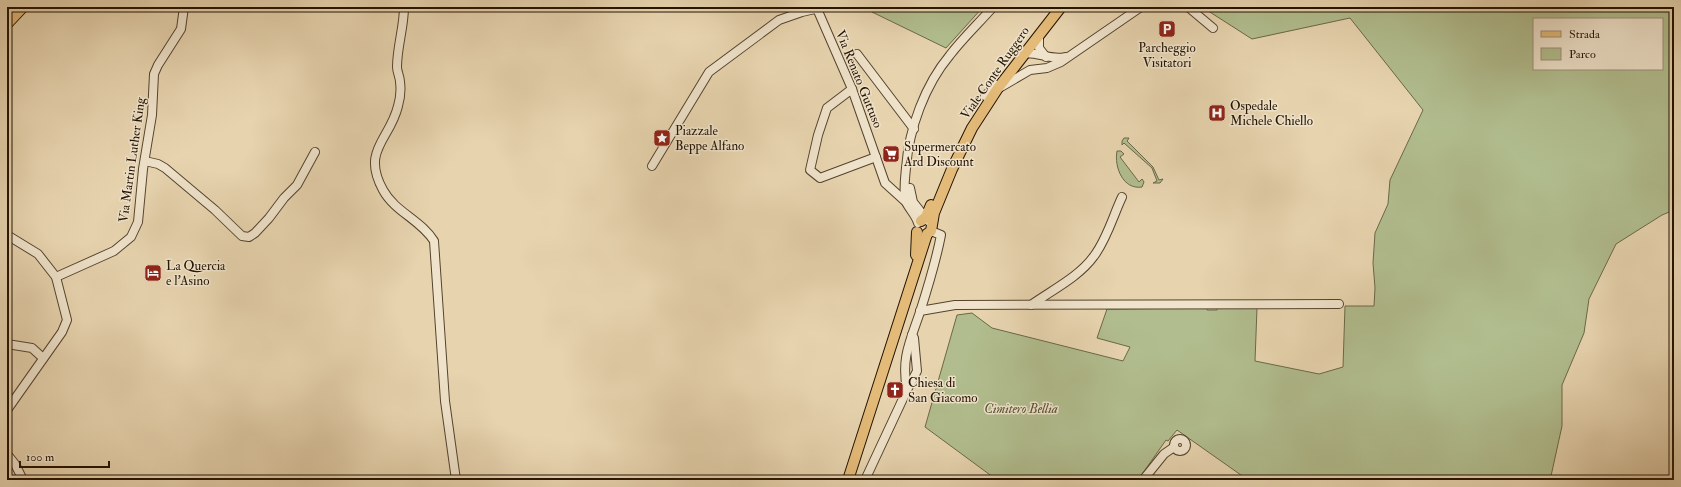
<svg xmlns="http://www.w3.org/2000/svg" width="1681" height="487" viewBox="0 0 1681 487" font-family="'IM FELL Double Pica',serif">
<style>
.green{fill:#b1bd8e;stroke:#6a6848;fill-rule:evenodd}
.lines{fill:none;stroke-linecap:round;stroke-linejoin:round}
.minor-casing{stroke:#55432d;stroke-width:10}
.major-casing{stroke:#241302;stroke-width:12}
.minor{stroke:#efe3cb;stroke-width:8}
.major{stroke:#e4ba78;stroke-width:10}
.labels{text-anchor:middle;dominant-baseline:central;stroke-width:3;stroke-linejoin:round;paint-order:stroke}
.poi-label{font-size:13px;fill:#241302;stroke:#efe3cb;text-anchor:start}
.street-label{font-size:13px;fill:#241302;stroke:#efe3cb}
.park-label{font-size:13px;font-style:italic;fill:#554e33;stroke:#efe3cb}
</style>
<rect width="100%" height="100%" fill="#e7d4af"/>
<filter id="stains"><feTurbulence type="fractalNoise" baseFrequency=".005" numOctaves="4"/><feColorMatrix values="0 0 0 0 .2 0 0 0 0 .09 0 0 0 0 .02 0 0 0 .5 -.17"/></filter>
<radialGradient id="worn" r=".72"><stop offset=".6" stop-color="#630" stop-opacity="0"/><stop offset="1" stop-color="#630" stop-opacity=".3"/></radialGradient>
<g class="green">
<path d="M866,7H983L946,48L872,12Z"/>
<path d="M1202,7H1674V210L1662,215L1616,244L1589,299L1584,333L1562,385V426L1551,476L1545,480H1248L1177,430L1168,441L1166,440L1138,480H997L925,427L957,315L972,313L992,328L1123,361L1130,347L1097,338L1107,309L1206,308L1207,310H1217L1218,308H1257L1255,361L1319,374L1343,367L1345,306H1374L1375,288L1373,263L1375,233L1388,204L1390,180L1423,110L1350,18L1252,39ZM1534,19H1662V69H1534Z"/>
<path d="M1124,138H1129L1127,141L1153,167L1159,180L1163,179L1160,183H1153L1157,181L1152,168L1124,143L1122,145V141Z"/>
<path d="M1117,151H1121L1124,154L1120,157L1139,182L1142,179L1144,182L1142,187C1123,190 1114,167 1117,151Z"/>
</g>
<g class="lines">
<defs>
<g id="minor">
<path d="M404,7C404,27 397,47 397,67C397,72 400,77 400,82C401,89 400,99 398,106C390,140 361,150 383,190C395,212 421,220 434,241L445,401L456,480"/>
<path d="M1188,7L1213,28"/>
<path d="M1039,35V48L1046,57"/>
<path d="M857,54L914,129"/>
<path d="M1021,54C1035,50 1050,61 1065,57"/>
<path d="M1001,87L1030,70L1047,68L1061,62L1141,7"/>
<path d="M852,89L827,108L818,135L810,170L820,178L876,157"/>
<path d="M985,96L996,85"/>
<path d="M145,161L158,164L165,168L215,210L242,236L249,237L255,233L269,218L284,198L297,185L315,152"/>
<path d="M652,166L709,72L779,20L802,12L815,9L818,11L852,89L885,183L906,202"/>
<path d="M910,188L913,202L928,221"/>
<path d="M918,223C916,215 909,209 906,202C903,192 905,178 906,168C909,128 925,85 950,55C963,38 979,23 993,7"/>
<path d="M7,235L38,254L56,277L67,320L62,332L7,410"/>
<path d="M56,277L114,251L131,237L138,222L143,169L152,115L154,74L158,65L181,29L184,7"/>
<path d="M1031,305C1052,290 1079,277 1094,256C1107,239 1113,216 1122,197"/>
<path d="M920,311L955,305L1339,304"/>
<path d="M7,344L32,348L43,358"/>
<path d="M907,390C901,357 910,342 920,312C928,287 936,261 941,235L931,231"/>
<circle cx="1180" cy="445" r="6"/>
<path d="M7,454L15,464L23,480"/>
<path d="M865,480L907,390L917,371L914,338L912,335"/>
<path d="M1143,480L1164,454L1174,447"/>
</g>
<g id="major">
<path d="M7,24L23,7"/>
<path d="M921,221L926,217L931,205"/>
<path d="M916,255L917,232"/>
<path d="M848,480L927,234L931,231L934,213L952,169L972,128L998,88L1061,7"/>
</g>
</defs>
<use href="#minor" class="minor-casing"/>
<use href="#major" class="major-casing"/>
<use href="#minor" class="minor"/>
<use href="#major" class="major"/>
</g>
<defs>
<symbol id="parking-square" viewBox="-11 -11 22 22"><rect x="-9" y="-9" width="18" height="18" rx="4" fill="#8f2418" stroke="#efe3cb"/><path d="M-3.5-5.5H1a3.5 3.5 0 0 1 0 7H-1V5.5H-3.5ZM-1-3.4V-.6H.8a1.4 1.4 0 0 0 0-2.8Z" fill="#fff"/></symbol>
<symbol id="hospital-square" viewBox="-11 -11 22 22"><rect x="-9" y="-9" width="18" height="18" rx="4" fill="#8f2418" stroke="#efe3cb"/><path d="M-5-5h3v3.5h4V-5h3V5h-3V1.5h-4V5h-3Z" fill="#fff"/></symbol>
<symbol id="sight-square" viewBox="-11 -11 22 22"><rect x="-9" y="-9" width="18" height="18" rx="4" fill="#8f2418" stroke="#efe3cb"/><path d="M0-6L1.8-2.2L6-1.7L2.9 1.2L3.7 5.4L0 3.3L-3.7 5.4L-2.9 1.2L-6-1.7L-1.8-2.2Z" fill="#fff"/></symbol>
<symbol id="supermarket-square" viewBox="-11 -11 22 22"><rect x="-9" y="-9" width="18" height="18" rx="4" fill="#8f2418" stroke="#efe3cb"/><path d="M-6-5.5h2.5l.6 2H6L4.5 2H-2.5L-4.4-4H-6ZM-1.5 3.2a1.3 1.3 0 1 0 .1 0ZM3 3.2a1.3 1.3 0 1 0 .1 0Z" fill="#fff"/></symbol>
<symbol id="hotel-square" viewBox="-11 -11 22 22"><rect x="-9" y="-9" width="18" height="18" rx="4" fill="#8f2418" stroke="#efe3cb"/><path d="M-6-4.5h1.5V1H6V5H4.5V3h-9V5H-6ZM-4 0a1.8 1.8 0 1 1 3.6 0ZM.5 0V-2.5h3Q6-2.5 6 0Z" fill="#fff"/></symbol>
<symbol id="church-square" viewBox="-11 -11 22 22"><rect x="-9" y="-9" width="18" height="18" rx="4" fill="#8f2418" stroke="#efe3cb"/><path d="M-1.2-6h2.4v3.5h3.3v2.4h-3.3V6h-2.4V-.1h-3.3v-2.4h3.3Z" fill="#fff"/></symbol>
</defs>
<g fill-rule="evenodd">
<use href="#parking-square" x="1157" y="19" width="20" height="20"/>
<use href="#hospital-square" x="1207" y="103" width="20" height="20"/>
<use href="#sight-square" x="652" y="128" width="20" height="20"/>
<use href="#supermarket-square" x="881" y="144" width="20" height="20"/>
<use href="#hotel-square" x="143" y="263" width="20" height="20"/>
<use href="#church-square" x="885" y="380" width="20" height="20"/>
</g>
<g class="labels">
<g class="poi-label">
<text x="1167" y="48" text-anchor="middle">Parcheggio<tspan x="1167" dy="15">Visitatori</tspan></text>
<text x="1230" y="106">Ospedale<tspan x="1230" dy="15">Michele Chiello</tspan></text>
<text x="675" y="131">Piazzale<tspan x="675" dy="15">Beppe Alfano</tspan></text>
<text x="904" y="147">Supermercato<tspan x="904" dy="15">Ard Discount</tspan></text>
<text x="166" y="266">La Quercia<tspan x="166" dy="15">e l'Asino</tspan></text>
<text x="908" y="383">Chiesa di<tspan x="908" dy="15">San Giacomo</tspan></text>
</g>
<g class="street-label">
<text transform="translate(995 73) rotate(-55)">Viale Conte Ruggero</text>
<text transform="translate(859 79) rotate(68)">Via Renato Guttuso</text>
<text transform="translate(132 160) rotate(-82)">Via Martin Luther King</text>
</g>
<g class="park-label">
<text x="1021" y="409">Cimitero Bellia</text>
</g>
</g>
<rect width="1681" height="487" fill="none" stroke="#e7d4af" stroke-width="24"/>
<rect x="8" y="8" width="1665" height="471" fill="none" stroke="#241302" stroke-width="2"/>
<rect x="12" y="12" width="1657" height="463" fill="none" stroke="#241302"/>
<rect x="1533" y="18" width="130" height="52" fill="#efe3cb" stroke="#9e907b"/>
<rect x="1541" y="31" width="20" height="6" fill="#e4ba78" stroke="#9e907b"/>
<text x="1569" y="38" font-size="12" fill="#241302">Strada</text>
<rect x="1541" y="48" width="20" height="12" fill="#b1bd8e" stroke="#9e907b"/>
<text x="1569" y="58" font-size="12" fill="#241302">Parco</text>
<path d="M20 461v6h89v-6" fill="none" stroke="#241302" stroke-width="2"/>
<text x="26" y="461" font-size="12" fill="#241302" stroke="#efe3cb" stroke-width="3" paint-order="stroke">100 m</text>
<rect width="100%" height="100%" filter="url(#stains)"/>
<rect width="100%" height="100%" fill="url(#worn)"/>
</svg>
